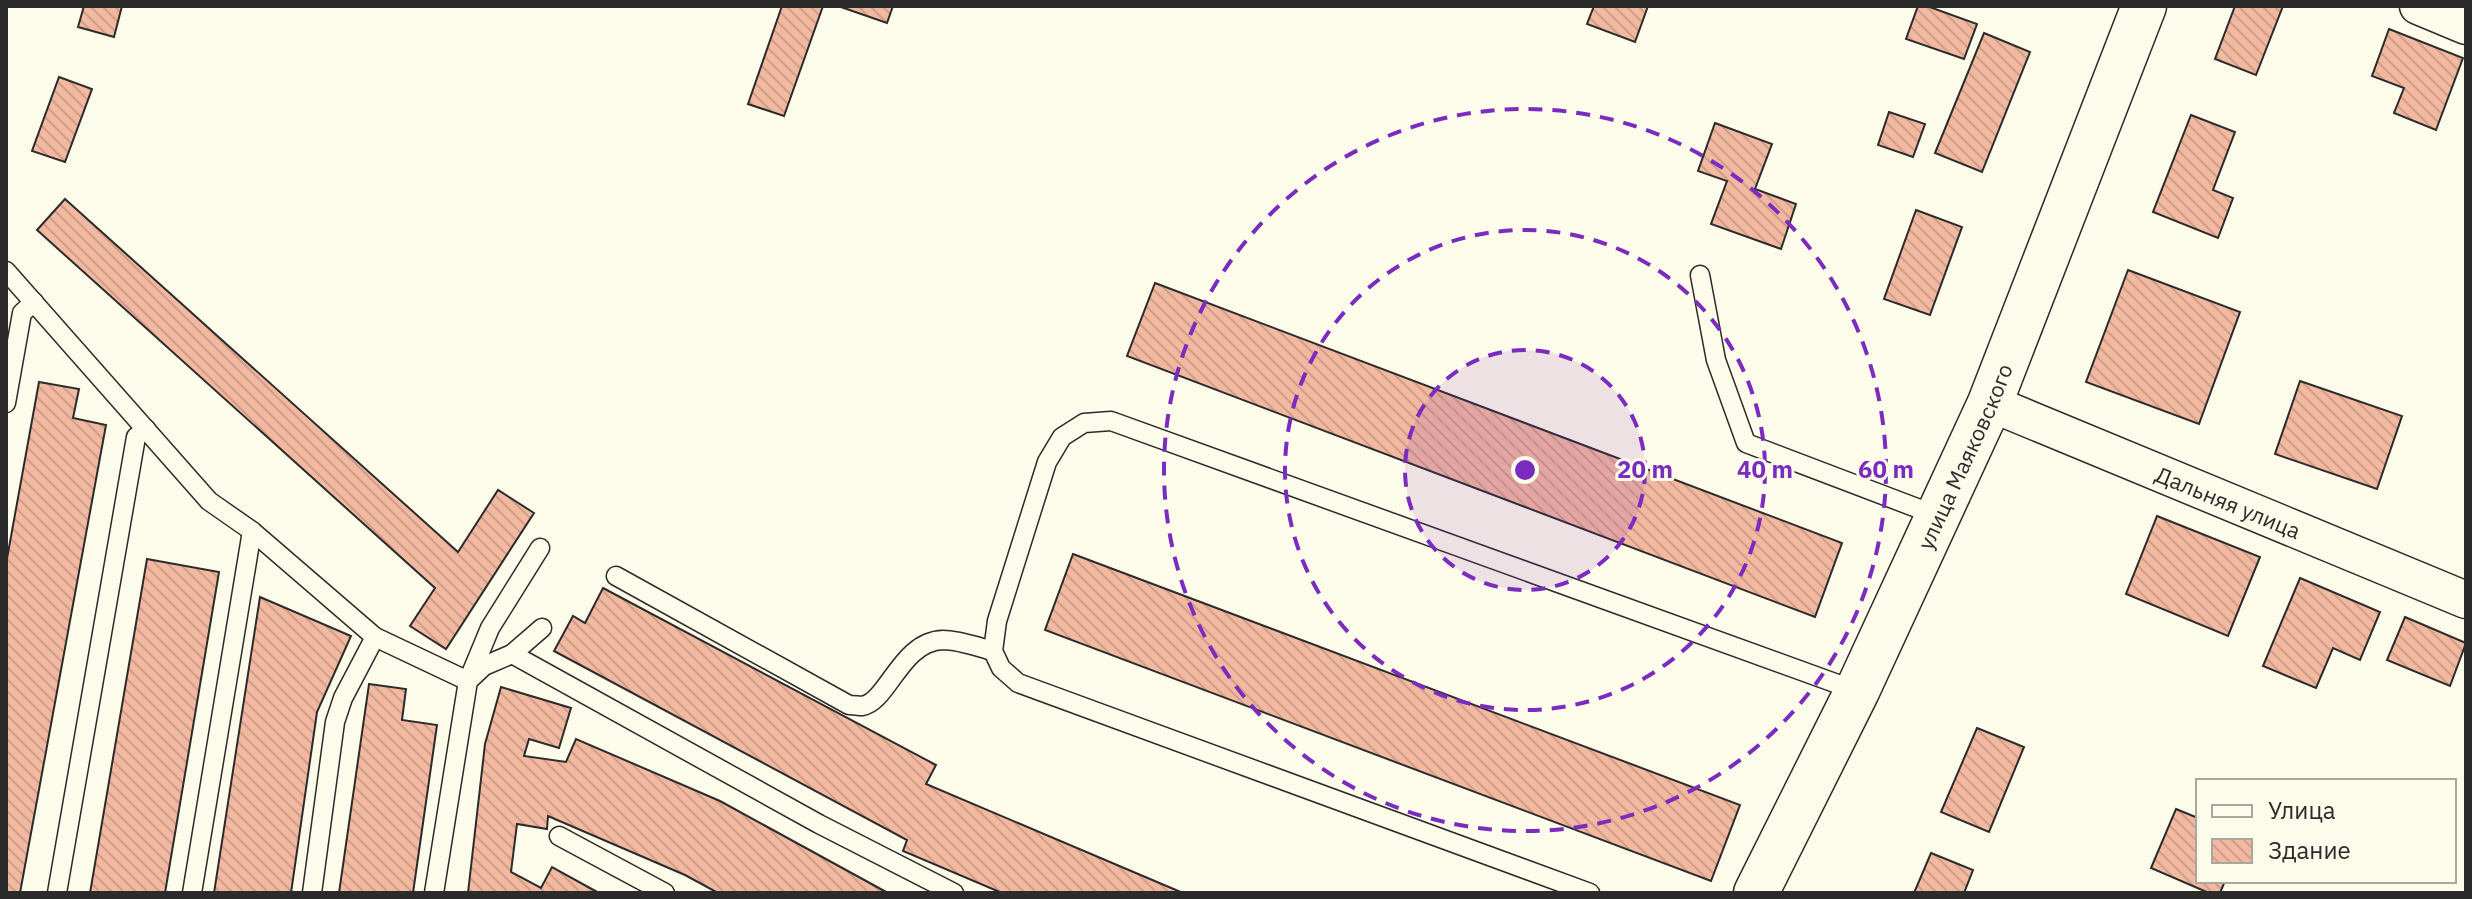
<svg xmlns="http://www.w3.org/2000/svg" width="2472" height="899" viewBox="0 0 2472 899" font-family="'IBM Plex Sans',sans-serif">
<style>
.building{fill:url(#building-back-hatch);stroke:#2b2b2b;stroke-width:2}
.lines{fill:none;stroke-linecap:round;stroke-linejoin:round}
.service-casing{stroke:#2b2b2b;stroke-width:21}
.minor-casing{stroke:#2b2b2b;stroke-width:39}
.tertiary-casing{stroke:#2b2b2b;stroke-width:47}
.service{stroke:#fdfbea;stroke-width:18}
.minor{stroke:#fdfbea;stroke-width:36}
.tertiary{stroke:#fdfbea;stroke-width:44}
.ring{fill:none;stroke:#7b2cbf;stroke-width:4;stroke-dasharray:14 10}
.labels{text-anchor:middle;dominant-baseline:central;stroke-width:6;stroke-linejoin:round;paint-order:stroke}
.street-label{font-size:22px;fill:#2b2b2b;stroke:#fdfbea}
.centre{fill:#7b2cbf;stroke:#fdfbea;stroke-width:4}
.ring-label{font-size:24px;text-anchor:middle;font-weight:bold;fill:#7b2cbf;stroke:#fdfbea;stroke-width:6;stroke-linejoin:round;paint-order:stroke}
</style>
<defs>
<pattern id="building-back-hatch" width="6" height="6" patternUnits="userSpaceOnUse" patternTransform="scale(2)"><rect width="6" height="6" fill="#f2b8a0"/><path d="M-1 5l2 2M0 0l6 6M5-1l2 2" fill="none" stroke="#d09e8a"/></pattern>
</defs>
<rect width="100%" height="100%" fill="#fdfbea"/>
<g class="building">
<path d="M84,6H122L114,37L78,27Z"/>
<path d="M782,6H823L784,116L748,104Z"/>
<path d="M838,6H893L887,23Z"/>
<path d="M1594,6H1648L1635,42L1587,24Z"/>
<path d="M1918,6H1927L1977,24L1964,59L1906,39Z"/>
<path d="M2235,6H2283L2256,75L2215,59Z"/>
<path d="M2389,29L2463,58L2436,130L2394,113L2404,88L2372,76Z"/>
<path d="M1984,33L2030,52L1982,172L1935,153Z"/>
<path d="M59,77L92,89L65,162L32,151Z"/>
<path d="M1889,112L1925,124L1913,157L1878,145Z"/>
<path d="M2191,115L2235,132L2213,190L2233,198L2218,238L2153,212Z"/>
<path d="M1715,123L1772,144L1755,189L1796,204L1781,249L1711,224L1727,181L1698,171Z"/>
<path d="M65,199L458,552L498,490L534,513L446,649L410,626L435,588L37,230Z"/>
<path d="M1916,210L1962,227L1930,315L1884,299Z"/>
<path d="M2128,270L2240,312L2199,424L2086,382Z"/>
<path d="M1155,283L1842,543L1815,617L1127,356Z"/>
<path d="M2300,381L2402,416L2377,489L2275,454Z"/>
<path d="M39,382L79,389L73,418L106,425L20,893H6V564Z"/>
<path d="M2157,516L2260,557L2228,636L2126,594Z"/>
<path d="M1073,554L1740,805L1711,881L1045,630Z"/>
<path d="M147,559L219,572L165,893H90Z"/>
<path d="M2300,578L2380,612L2360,660L2333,648L2316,688L2263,666Z"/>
<path d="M603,588L936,765L926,784L1183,893H1002L903,851L907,840L554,651L573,616L585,623Z"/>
<path d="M260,597L351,636L317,712L291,893H214Z"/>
<path d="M2405,617L2466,643L2450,686L2387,660Z"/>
<path d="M369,684L406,689L402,720L437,725L413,893H339Z"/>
<path d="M501,687L571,708L559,748L529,739L524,756L566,762L576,739L720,801L888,893H718L685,875L548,816L547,829L517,824L511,872L541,888L552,867L599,893H468L485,744Z"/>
<path d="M1977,728L2024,747L1989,832L1941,812Z"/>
<path d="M2176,809L2198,818V881H2225L2220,893H2209L2151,868Z"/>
<path d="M1931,853L1973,870L1964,893H1914Z"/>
</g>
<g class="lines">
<defs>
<g id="service">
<path d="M6,271L209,501L252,531L375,637L468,681L490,628L540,548"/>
<path d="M1700,275L1716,360L1746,443L1938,516"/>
<path d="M6,403L22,313L34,302"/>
<path d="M616,576L849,705C854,705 858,706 862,706C888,702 901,641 943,640C959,640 978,647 993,651"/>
<path d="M512,654L819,824L954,893"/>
<path d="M559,836L665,893"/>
<path d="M57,893L136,437L146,429"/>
<path d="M192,893L252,531"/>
<path d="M312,893L335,722L343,698L375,637"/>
<path d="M434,893L468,681L484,666L512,654L542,628"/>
<path d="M1590,893L1018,683L1001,668L993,651L997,621L1047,462L1062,437L1084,423L1111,421L1857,691"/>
</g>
<g id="minor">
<path d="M2418,6L2466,26"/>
<path id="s1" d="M1990,403L2466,600"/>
</g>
<g id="tertiary">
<path id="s2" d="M1756,893L1857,691L1990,403L2144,6"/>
</g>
</defs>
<use href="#service" class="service-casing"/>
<use href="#minor" class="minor-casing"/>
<use href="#tertiary" class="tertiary-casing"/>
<use href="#service" class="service"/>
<use href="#minor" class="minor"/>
<use href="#tertiary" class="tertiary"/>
</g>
<circle cx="1525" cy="470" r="120" fill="#7b2cbf" fill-opacity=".12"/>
<g class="ring">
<circle cx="1525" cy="470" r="120"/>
<circle cx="1525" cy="470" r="240"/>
<circle cx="1525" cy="470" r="361"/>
</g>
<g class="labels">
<g class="street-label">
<text stroke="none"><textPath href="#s2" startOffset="484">улица Маяковского</textPath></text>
<text stroke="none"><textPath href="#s1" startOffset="258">Дальняя улица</textPath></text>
</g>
</g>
<circle cx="1525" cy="470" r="12" class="centre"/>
<g class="ring-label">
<text x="1645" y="478">20 m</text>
<text x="1765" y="478">40 m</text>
<text x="1886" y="478">60 m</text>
</g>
<rect width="2472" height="899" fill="none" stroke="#2b2b2b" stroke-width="16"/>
<rect x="2196" y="779" width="260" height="104" fill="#fdfbea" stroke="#a9a89e" stroke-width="2"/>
<rect x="2212" y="805" width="40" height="12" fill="#fdfbea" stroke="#a9a89e" stroke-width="2"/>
<text x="2268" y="819" font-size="24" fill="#2b2b2b">Улица</text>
<rect x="2212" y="839" width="40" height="24" fill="url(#building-back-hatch)" stroke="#a9a89e" stroke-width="2"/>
<text x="2268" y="859" font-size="24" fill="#2b2b2b">Здание</text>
</svg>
